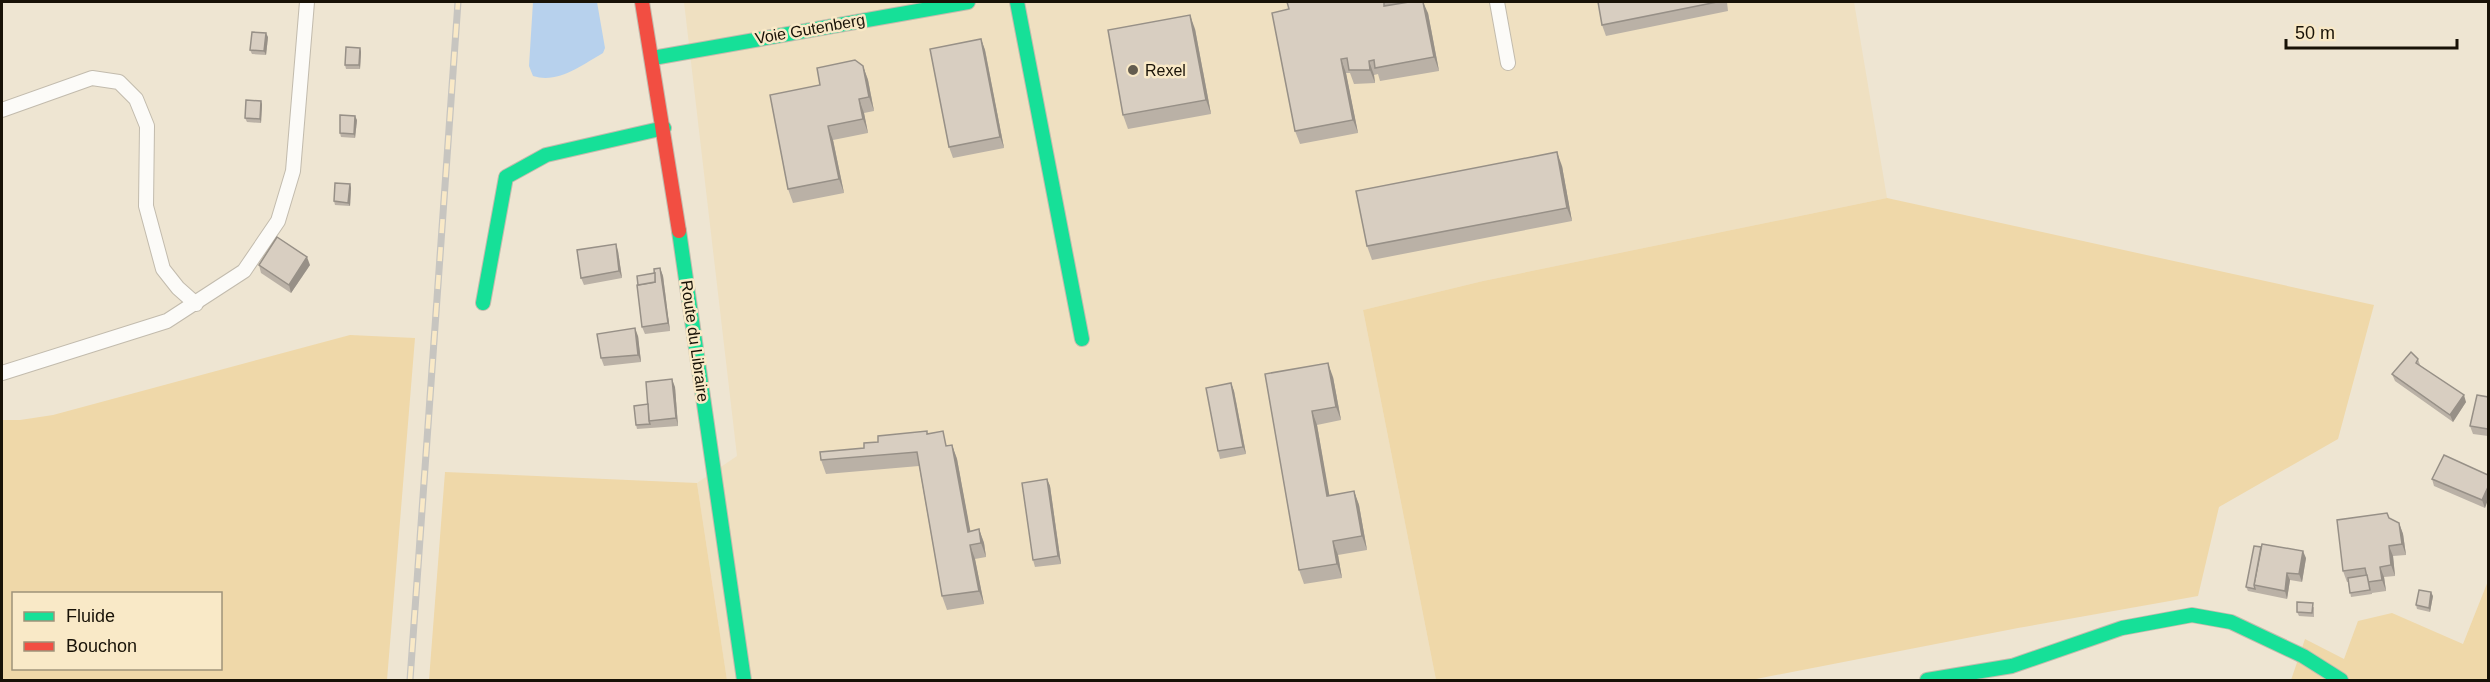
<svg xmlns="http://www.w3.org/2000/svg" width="2490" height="682" viewBox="0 0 2490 682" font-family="Helvetica,sans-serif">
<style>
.built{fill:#efe0c1}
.green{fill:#efd8a9;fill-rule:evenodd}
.water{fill:#b7d1ed}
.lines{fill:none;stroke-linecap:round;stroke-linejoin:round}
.lane-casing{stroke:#c2bbad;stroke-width:16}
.fast-casing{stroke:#c2bbad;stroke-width:16}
.jam-casing{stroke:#c2bbad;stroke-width:16}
.lane{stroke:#fcfbf8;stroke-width:14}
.fast{stroke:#16e098;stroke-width:14}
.jam{stroke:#f24e42;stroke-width:14}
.rail-casing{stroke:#c7c5c0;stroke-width:7}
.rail{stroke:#f9e9c7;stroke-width:4.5;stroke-dasharray:14;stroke-linecap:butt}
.wall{fill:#bab1a6}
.shaded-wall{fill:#979087}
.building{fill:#d8cec1;stroke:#979087;stroke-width:1.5}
.poi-dot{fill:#635c4e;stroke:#f9e9c7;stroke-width:2}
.labels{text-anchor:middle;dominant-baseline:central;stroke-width:5;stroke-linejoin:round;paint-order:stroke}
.street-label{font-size:16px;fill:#181207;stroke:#f9e9c7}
.poi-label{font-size:16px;fill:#181207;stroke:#f9e9c7;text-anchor:start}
</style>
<rect width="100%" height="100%" fill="#eee5d2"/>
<path class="built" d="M684,2H1854L1887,198L1483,281L1363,310L1436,680H727L697,483L737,456Z"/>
<g class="green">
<path d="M1887,198L2374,305L2338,439L2219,507L2198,596L2018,628L1751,680H1436L1363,310L1483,281Z"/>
<path d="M350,335L415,338L387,680H2V420H20L53,415ZM14,594H220V668H14Z"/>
<path d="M445,472L697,483L727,680H429Z"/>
<path d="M2488,581V680H2291L2305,639L2344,659L2358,621L2392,613L2463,644Z"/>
</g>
<path class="water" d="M533,2H597L605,48L603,53C582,65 558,84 533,76L529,66Z"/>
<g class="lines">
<defs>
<g id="lane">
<path d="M1497,2L1508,63"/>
<path d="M2,110L92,78L119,82L136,99L147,126L146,206L163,269L178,288L196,304"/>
<path d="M2,373L167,321L244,271L278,221L293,171L307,2"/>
</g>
<g id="fast">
<path d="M1017,2L1082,339"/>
<path d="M653,58L968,2"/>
<path d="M679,231L744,680"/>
<path d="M483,303L506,177L546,155L664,128"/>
<path d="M1927,680L2012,666L2122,628L2192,615L2231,622L2303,656L2341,680"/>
</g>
<path id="jam" d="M642,2L679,231"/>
</defs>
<use href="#lane" class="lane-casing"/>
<use href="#fast" class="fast-casing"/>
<use href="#jam" class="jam-casing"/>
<use href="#lane" class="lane"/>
<use href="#fast" class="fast"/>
<use href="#jam" class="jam"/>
<defs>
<path id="rail" d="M410,680L458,2"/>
</defs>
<use href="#rail" class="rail-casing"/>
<use href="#rail" class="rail"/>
</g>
<g class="wall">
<path d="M1287,2H1401V3L1428,13L1439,71L1380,81L1378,74L1374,75L1375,83L1354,84L1350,73H1346L1358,133L1300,144L1295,131L1289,9Z"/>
<path d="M1598,2H1727L1728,11L1606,36L1602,25Z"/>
<path d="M1195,29L1211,114L1128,129L1123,115Z"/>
<path d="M268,37L266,55L252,54L250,50Z"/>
<path d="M981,39L985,50L1004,148L953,158L949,147Z"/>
<path d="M360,48L361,52L360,69H346L345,65Z"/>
<path d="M863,66L868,80L874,111L864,113L868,133L833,140L844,193L793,203L788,189Z"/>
<path d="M262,104L261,123L247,122L245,118Z"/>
<path d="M357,120L355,138L341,137L340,133Z"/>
<path d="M1562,166L1572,221L1372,260L1367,246Z"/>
<path d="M350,184L351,188L350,206L335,205L334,201Z"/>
<path d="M618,251L622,278L584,285L581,278Z"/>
<path d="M259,265H310L291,293L261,273Z"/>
<path d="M660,268L663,276L670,331L645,334L642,327L655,273Z"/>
<path d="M638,336L641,362L604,366L601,358Z"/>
<path d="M2418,359L2420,365L2466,402L2453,422L2395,381L2392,374Z"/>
<path d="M1265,374L1333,377L1341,420L1317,425L1329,496L1354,491L1359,505L1367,550L1338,555L1342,578L1304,584L1299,570Z"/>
<path d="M1231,383L1234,391L1246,454L1220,459L1218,451Z"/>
<path d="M675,387L678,426L637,429L636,425L648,404Z"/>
<path d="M2488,397V436L2473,434L2470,426Z"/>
<path d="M928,434L948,446L952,445L957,459L970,531L979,529L984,543L986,557L975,559L984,604L947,610L942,596L919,466L826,474L821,460L864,448L878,442Z"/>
<path d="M2488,475L2485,508L2434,486L2432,479Z"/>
<path d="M1047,479L1050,486L1061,564L1035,567L1033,560Z"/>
<path d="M2389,518L2399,523L2403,534L2406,555L2393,556L2395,576L2384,577L2386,591L2372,593V594L2351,597L2348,582H2347L2343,571Z"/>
<path d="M2306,558L2302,582L2290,580L2287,599L2248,591L2246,587Z"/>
<path d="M2433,596L2430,612L2417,609L2416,605Z"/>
<path d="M2314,607V617L2299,616L2297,612Z"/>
</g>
<g class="shaded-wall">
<path d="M1423,2L1428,13L1439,71L1434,57Z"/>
<path d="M1190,15L1195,29L1211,114L1206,100Z"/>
<path d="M266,33L268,37L266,55L264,51Z"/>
<path d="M981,39L985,50L1004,148L1000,137Z"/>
<path d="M360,48L361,52L360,69L359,65Z"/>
<path d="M1341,59L1346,73L1358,133L1353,120Z"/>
<path d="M1369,61L1374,75L1375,83L1370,70Z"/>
<path d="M863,66L868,80L874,111L869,97Z"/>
<path d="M859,99L864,113L868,133L863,119Z"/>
<path d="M261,101L262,104L261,123L260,119Z"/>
<path d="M355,116L357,120L355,138L354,134Z"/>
<path d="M828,126L833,140L844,193L839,179Z"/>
<path d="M1557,152L1562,166L1572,221L1567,208Z"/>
<path d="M350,184L351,188L350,206L348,203Z"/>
<path d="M616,244L618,251L622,278L619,271Z"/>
<path d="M307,257L310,265L291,293L289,285Z"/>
<path d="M660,268L663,276L670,331L668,323Z"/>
<path d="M635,328L638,336L641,362L638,355Z"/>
<path d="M1328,363L1333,377L1341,420L1336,407Z"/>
<path d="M672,379L675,387L678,426L676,418Z"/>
<path d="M1231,383L1234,391L1246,454L1243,447Z"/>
<path d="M2464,395L2466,402L2453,422L2450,415Z"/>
<path d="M1312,411L1317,425L1332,510L1327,496Z"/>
<path d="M952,445L957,459L973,545L968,532Z"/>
<path d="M1047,479L1050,486L1061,564L1058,556Z"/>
<path d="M2488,487V500L2485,508L2482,500Z"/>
<path d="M1354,491L1359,505L1367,550L1362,536Z"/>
<path d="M2399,523L2403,534L2406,555L2402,544Z"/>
<path d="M979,529L984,543L986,557L981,543Z"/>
<path d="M1333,541L1338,555L1342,578L1337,564Z"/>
<path d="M970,545L975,559L984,604L979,591Z"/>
<path d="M2389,546L2393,556L2395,576L2391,565Z"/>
<path d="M2303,551L2306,558L2302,582L2299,574Z"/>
<path d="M2380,567L2384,577L2386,591L2382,580Z"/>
<path d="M2287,573L2290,580L2287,599L2285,591Z"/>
<path d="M2431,592L2433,596L2430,612L2429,608Z"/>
</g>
<g class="building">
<path d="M1287,2H1384V6L1409,2H1423L1434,57L1375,68L1374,60L1369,61L1370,70H1349L1347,58L1341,59L1353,120L1295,131L1272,13L1289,9Z"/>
<path d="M1598,2H1717L1602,25Z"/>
<path d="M1190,15L1206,100L1123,115L1108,30Z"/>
<path d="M252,32L266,33L264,51L250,50Z"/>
<path d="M981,39L1000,137L949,147L930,49Z"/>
<path d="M346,47L360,48L359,65H345Z"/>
<path d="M855,60L863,66L869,97L859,99L863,119L828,126L839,179L788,189L770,95L820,85L817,68Z"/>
<path d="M246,100L261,101L260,119L245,118Z"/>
<path d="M340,115L355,116L354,134L340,133Z"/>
<path d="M1557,152L1567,208L1367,246L1356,191Z"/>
<path d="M335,183L350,184L348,203L334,201Z"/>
<path d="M277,237L307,257L289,285L259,265Z"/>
<path d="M616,244L619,271L581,278L577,250Z"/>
<path d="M660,268L668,323L642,327L637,285L655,282L654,269Z"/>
<path d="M655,273V282L638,285L637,276Z"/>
<path d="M635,328L638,355L601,358L597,334Z"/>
<path d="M2411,352L2418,359L2416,363L2464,395L2450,415L2392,374Z"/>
<path d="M1328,363L1336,407L1312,411L1327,496L1354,491L1362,536L1333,541L1337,564L1299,570L1265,374Z"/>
<path d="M672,379L676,418L649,421L646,382Z"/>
<path d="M1231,383L1243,447L1218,451L1206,388Z"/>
<path d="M2477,395L2488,397V429L2470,426Z"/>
<path d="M648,404L649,421L650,424L636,425L634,406Z"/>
<path d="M927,431V434L943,431L946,446L952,445L968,532L979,529L981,543L970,545L979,591L942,596L917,452L821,460L820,452L864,448V443L878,442V436Z"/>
<path d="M2444,455L2488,475V487L2482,500L2432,479Z"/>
<path d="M1047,479L1058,556L1033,560L1022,483Z"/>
<path d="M2387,513L2389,518L2399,523L2402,544L2389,546L2391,565L2380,567L2382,580L2368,582L2365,568L2343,571L2337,520Z"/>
<path d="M2262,544L2303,551L2299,574L2287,573L2285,591L2254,585Z"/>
<path d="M2254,546L2261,547L2254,585L2255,589L2246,587Z"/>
<path d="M2367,575L2370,590L2350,593L2348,578Z"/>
<path d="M2419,590L2431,592L2429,608L2416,605Z"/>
<path d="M2297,602L2313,603L2312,613L2297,612Z"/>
</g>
<circle class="poi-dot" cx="1133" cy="70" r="6"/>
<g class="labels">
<g class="street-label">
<text transform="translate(810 29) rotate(-10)">Voie Gutenberg</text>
<text transform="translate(695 341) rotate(82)">Route du Libraire</text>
</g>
<g class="poi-label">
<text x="1145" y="70">Rexel</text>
</g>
</g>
<rect width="2490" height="682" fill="none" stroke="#181207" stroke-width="6"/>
<rect x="12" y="592" width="210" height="78" fill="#f9e9c7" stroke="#9f937a" stroke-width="1.5"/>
<rect x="24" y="612" width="30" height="9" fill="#16e098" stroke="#9f937a" stroke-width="1.5"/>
<text x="66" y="622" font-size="18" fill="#181207">Fluide</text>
<rect x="24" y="642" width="30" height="9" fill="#f24e42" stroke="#9f937a" stroke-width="1.5"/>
<text x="66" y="652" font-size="18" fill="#181207">Bouchon</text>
<path d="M2286 39v9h171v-9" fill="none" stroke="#181207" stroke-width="3"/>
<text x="2295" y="39" font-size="18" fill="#181207" stroke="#f9e9c7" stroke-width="4.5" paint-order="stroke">50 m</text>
</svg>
